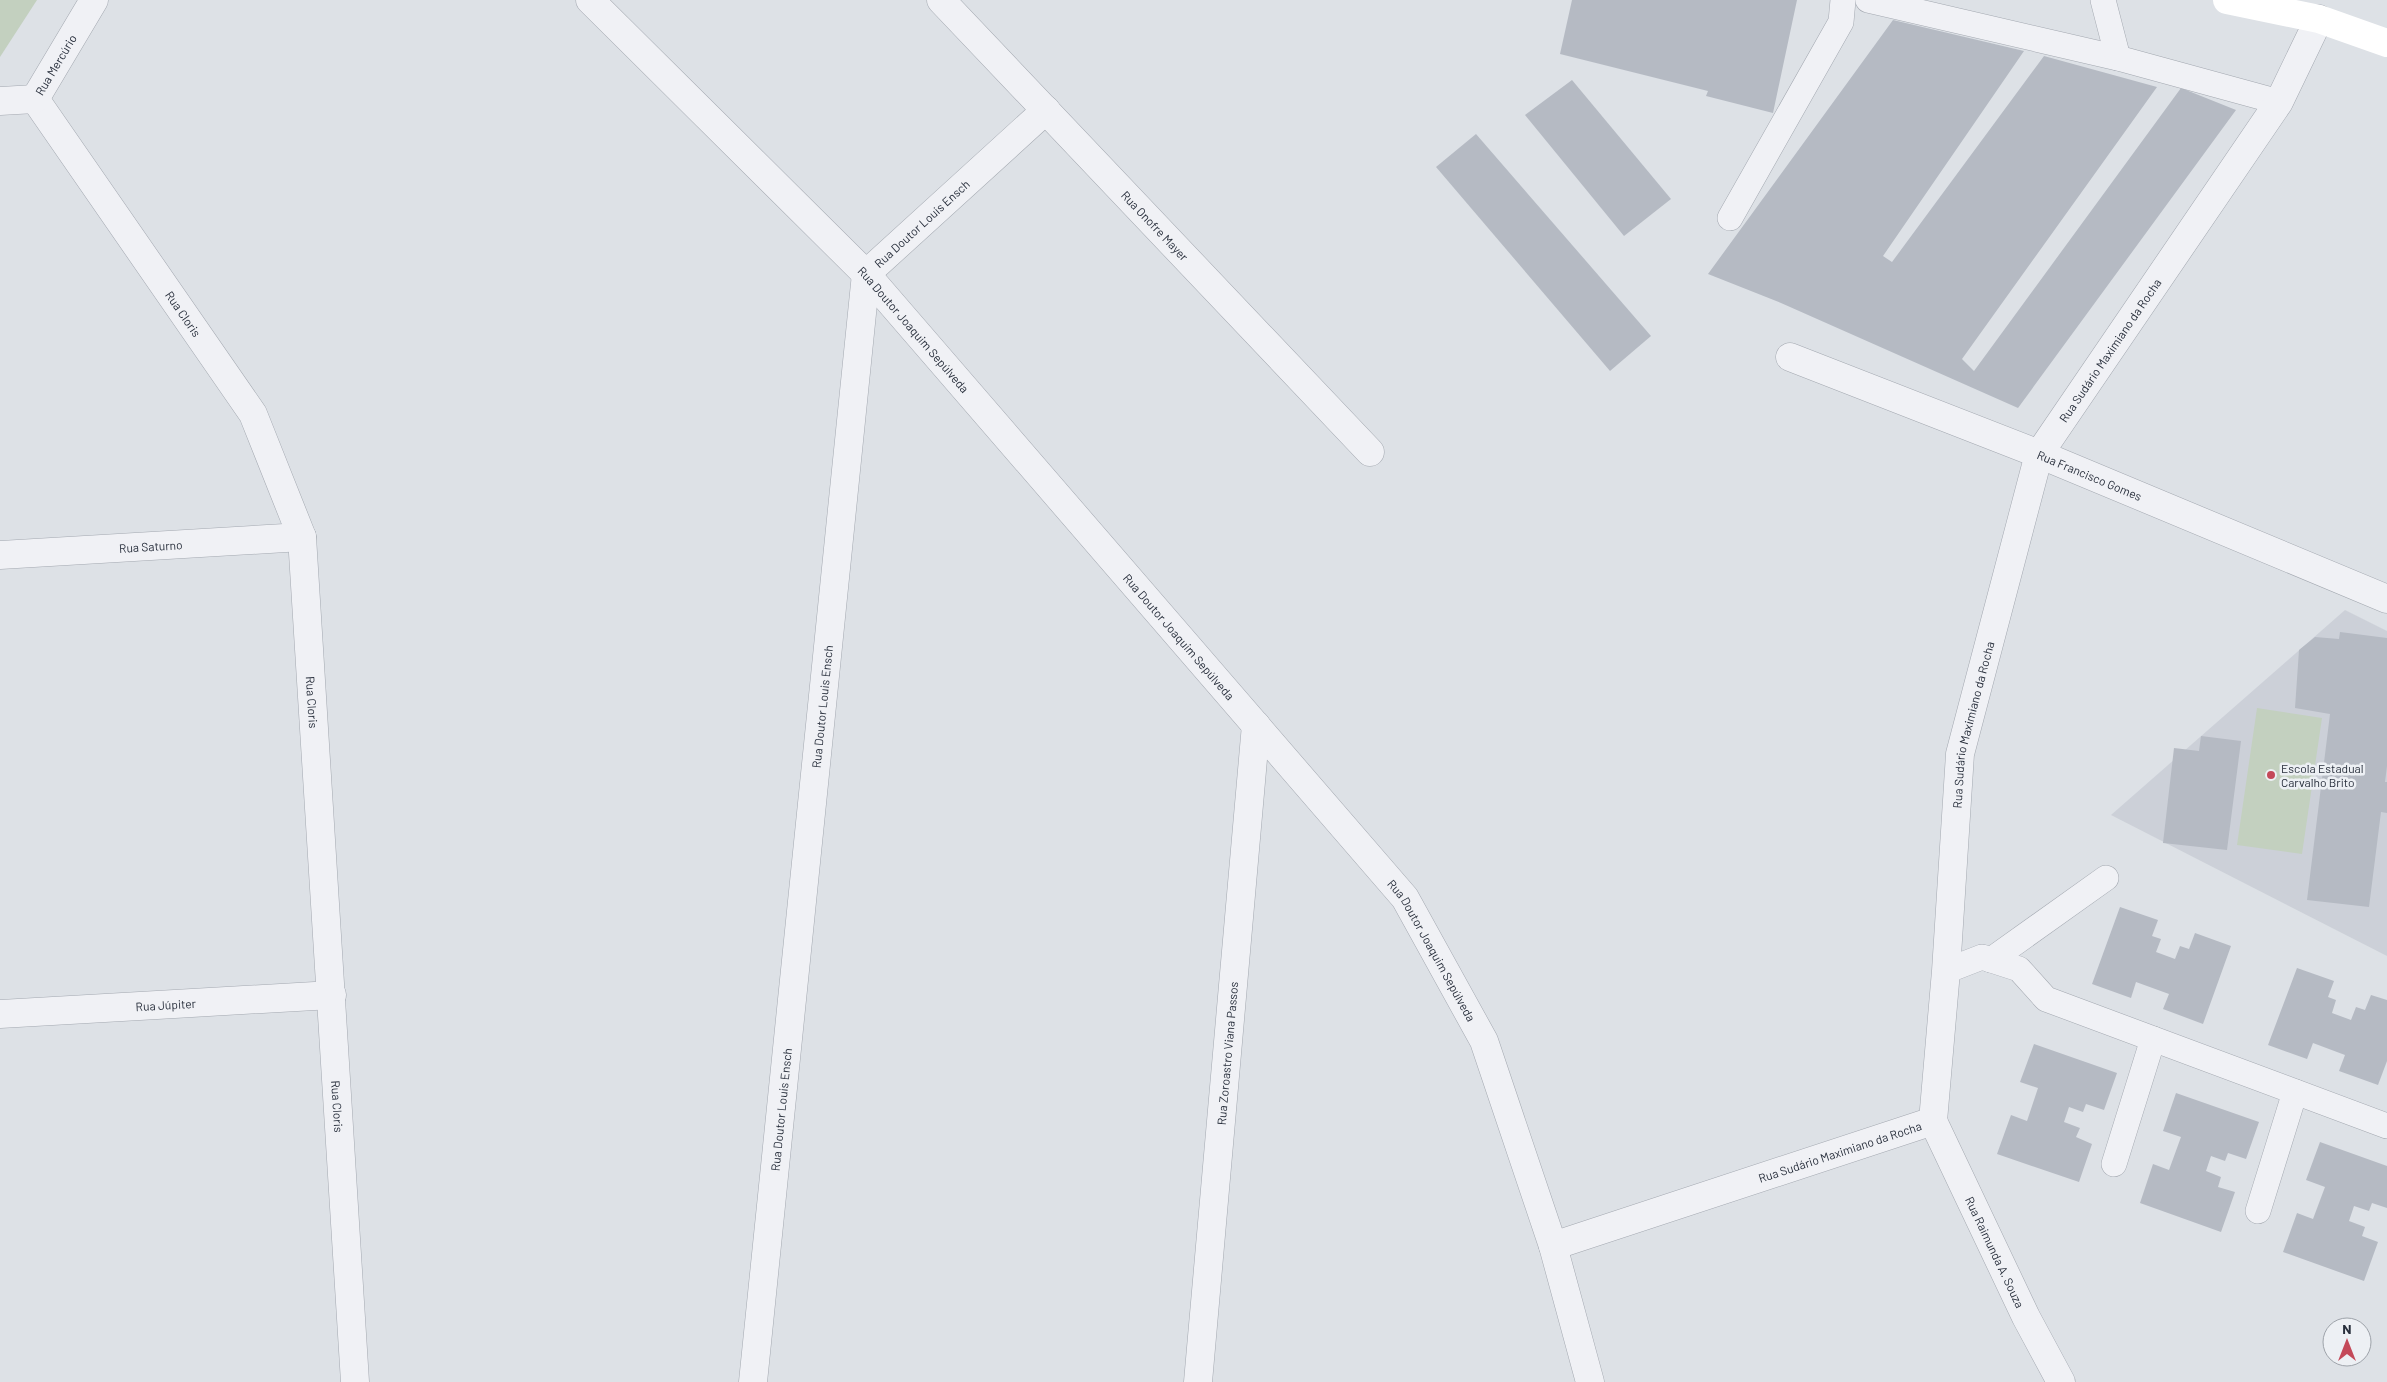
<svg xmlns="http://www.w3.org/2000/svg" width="2387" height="1382" viewBox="0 0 2387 1382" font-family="Barlow,sans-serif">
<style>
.built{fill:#ccd0d8}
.green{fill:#c3d0bf}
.building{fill:#b5bac3}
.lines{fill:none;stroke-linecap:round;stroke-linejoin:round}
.lane-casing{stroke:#a3a8b0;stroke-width:26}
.street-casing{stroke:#a3a8b0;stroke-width:29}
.lane{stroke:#f0f1f5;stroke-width:25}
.street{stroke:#f0f1f5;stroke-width:28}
.secondary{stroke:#fff;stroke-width:28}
.poi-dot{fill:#c44959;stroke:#edf0f4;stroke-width:2}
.labels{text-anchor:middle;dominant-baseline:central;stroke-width:5;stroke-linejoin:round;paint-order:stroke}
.street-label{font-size:12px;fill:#282f3c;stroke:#edf0f4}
.poi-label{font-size:12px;fill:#282f3c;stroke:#edf0f4;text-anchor:start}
</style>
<rect width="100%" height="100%" fill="#dde1e6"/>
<path class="built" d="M2345,610L2387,631V956L2111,815Z"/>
<g class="green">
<path d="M0,0H37L0,57Z"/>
<path d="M2257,708L2322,718L2302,854L2237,845Z"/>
</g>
<g class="building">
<path d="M1572,0H1797L1773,113L1706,96L1708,91L1560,54Z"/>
<path d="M1893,20L2024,51L1883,256L1892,262L2044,56L2157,87L1962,359L1974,371L2181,88L2236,110L2018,408L1781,303L1708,274Z"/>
<path d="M1572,80L1671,199L1624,236L1525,115Z"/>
<path d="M1476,134L1651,336L1610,371L1436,167Z"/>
<path d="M2340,632L2387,638V766L2385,782H2387V813L2381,812L2369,907L2307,900L2330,714L2295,708L2299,650L2315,637L2339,639Z"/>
<path d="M2201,736L2241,741L2227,850L2163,843L2174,748L2199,751Z"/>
<path d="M2120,907L2158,920L2152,936L2161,939L2156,952L2175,959L2180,946L2189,949L2195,933L2231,946L2203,1024L2163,1009L2169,994L2136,982L2131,998L2092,984Z"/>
<path d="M2297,968L2334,981L2328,997L2336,1000L2332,1013L2351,1020L2356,1007L2365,1010L2371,995L2387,1000V1061L2378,1085L2339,1071L2345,1055L2313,1043L2307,1059L2268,1045Z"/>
<path d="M2034,1044L2117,1073L2104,1110L2086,1104L2083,1112L2069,1107L2064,1122L2080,1128L2076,1137L2092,1144L2079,1182L1997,1154L2011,1115L2027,1121L2038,1088L2020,1082Z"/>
<path d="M2176,1093L2259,1122L2246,1159L2228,1153L2225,1161L2211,1156L2206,1171L2221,1177L2218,1187L2235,1192L2221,1232L2140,1203L2153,1164L2169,1170L2181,1137L2163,1131Z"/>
<path d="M2320,1142L2387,1166V1208L2372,1203L2369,1211L2354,1206L2349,1221L2365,1227L2362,1236L2378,1242L2364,1281L2283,1252L2297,1213L2313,1219L2325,1187L2306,1180Z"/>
</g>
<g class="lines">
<defs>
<g id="lane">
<path d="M1868,0L2118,58L2279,102"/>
<path d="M2103,0L2118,58"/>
<path d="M1730,218L1841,22L1843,0"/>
<path d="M1991,960L2106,878"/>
<path d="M1946,971L1982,957L2019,969L2046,999L2387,1126"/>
<path d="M2114,1164L2153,1039"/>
<path d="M2258,1211L2295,1092"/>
</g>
<g id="street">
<path id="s1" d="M590,0L866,274L1405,898L1484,1041L1553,1246L1590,1382"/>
<path id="s2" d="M941,0L1370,452"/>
<path id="s3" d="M35,99L253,414L302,537L355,1382"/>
<path id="s4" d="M35,99L94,0"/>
<path d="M0,101L35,99"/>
<path id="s5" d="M1790,357L2039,454L2387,599"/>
<path id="s6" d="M0,555L302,537"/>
<path id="s7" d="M0,1014L332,995"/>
<path id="s8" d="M1933,1121L2026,1317L2061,1382"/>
<path id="s9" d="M1553,1246L1933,1121L1946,971L1960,754L2039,454L2279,102L2319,19"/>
<path id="s10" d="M753,1382L866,274L1046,110"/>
<path id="s11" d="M1198,1382L1256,725"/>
</g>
</defs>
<use href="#lane" class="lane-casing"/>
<use href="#street" class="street-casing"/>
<use href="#lane" class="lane"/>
<use href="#street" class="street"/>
<path class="secondary" d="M2227,0L2319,19L2387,43"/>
</g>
<circle class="poi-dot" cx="2271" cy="775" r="5"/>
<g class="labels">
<g class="street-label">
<text stroke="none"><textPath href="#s4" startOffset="40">Rua Mercúrio</textPath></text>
<text stroke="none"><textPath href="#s10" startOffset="1189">Rua Doutor Louis Ensch</textPath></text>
<text stroke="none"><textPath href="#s2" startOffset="311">Rua Onofre Mayer</textPath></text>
<text stroke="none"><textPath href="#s3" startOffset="261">Rua Cloris</textPath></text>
<text stroke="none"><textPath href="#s1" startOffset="462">Rua Doutor Joaquim Sepúlveda</textPath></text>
<text stroke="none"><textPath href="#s9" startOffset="1204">Rua Sudário Maximiano da Rocha</textPath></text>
<text stroke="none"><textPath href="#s5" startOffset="322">Rua Francisco Gomes</textPath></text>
<text stroke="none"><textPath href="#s6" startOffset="151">Rua Saturno</textPath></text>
<text stroke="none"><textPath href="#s1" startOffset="868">Rua Doutor Joaquim Sepúlveda</textPath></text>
<text stroke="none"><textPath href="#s3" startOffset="681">Rua Cloris</textPath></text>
<text stroke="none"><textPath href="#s10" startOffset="679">Rua Doutor Louis Ensch</textPath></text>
<text stroke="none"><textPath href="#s9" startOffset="799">Rua Sudário Maximiano da Rocha</textPath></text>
<text stroke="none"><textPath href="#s1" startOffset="1272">Rua Doutor Joaquim Sepúlveda</textPath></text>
<text stroke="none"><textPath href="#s7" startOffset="166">Rua Júpiter</textPath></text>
<text stroke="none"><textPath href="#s11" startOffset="330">Rua Zoroastro Viana Passos</textPath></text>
<text stroke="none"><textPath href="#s3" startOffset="1086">Rua Cloris</textPath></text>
<text stroke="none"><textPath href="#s10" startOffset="274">Rua Doutor Louis Ensch</textPath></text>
<text stroke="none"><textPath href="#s9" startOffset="302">Rua Sudário Maximiano da Rocha</textPath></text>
<text stroke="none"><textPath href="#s8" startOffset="145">Rua Raimunda A. Souza</textPath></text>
</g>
<g class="poi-label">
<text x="2281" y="768">Escola Estadual<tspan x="2281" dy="14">Carvalho Brito</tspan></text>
</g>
</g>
<g transform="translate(2347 1342)"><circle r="24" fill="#edf0f4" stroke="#9ea3aa"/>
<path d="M0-4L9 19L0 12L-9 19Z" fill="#c44959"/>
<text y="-8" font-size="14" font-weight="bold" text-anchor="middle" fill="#282f3c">N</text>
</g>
</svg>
